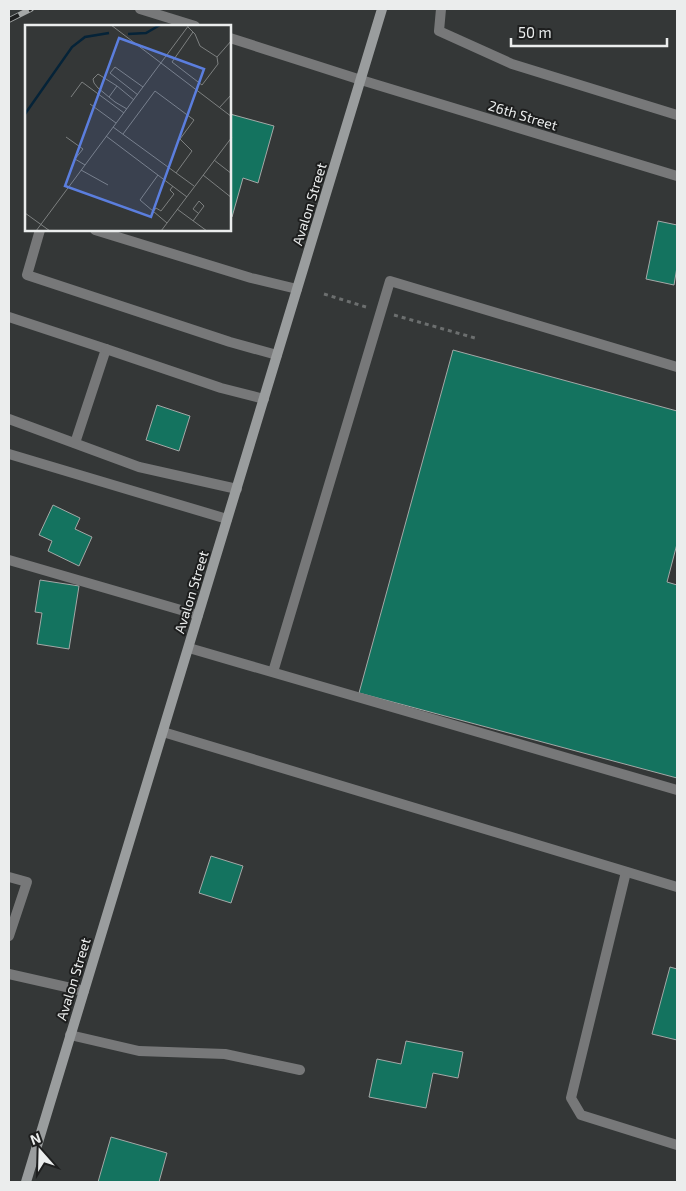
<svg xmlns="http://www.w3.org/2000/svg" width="686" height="1191" viewBox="0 0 686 1191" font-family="'Exo 2',sans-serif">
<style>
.building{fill:#14735f;stroke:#a4a8a7}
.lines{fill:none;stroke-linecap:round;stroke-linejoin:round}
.path{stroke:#6c6f6f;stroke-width:3;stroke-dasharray:4 4;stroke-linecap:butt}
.lane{stroke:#777879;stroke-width:10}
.street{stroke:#777879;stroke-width:10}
.secondary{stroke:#9a9d9e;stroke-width:10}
.rail-casing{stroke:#a5a8a8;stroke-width:5.5}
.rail{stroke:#1d1e1e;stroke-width:4;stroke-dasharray:11;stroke-linecap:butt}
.labels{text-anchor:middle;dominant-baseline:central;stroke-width:4;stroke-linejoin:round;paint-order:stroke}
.street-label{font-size:14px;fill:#ebeded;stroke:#1d1e1e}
.inset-river{fill:none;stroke:#052338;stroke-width:2.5}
.inset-road{fill:none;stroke:#7d8080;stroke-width:1}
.view{fill:#5b7ede;fill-opacity:0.15;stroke:#5b7ede;stroke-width:2.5}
.inset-edge{fill:none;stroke:#ebeded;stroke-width:2.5}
</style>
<rect width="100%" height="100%" fill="#343737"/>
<g class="building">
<path d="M230,114L274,126L258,183L243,178L232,217H230Z"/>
<path d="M658,221L677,225V267L674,285L646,279Z"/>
<path d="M453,350L677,411V544L667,582L677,585V778L359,693Z"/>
<path d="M157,405L190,416L179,451L146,440Z"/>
<path d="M53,505L80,518L75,529L92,537L79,566L48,551L52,541L39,535Z"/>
<path d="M40,580L79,586L69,649L37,644L42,613L35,612Z"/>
<path d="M211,856L243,866L231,903L199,893Z"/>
<path d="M670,967L677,969V1040L652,1034Z"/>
<path d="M406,1041L463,1052L458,1078L433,1073L426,1108L369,1097L377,1059L401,1064Z"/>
<path d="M111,1137L167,1153L159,1182H98Z"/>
</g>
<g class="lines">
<g class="path">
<path d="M324,294L366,307"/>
<path d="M394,315L475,338"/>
</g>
<g class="lane">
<path d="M140,9L195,26"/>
<path d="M441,9L439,31L512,64L677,115"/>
<path d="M230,38L361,80"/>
<path d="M40,230L27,275L230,342L277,355"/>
<path d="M95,230L251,278L297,289"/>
<path d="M9,317L106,349L75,443"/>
<path d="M106,349L221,388L264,399"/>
<path d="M9,419L139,467L237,489"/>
<path d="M9,454L227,519"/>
<path d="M9,560L198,615"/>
<path d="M189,648L677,790"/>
<path d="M273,672L390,281L677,367"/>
<path d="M163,732L677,887"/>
<path d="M626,872L571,1098L581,1115L677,1145"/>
<path d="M9,877L27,882L9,936"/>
<path d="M9,974L84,991"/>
<path d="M70,1035L139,1051L225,1054L300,1070"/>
</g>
<path class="street" d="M361,80L677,176"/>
<path class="secondary" d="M26,1182L382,9"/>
<defs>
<path id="rail" d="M9,20L31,9"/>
</defs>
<use href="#rail" class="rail-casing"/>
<use href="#rail" class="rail"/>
</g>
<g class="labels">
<g class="street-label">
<text transform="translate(523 115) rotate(17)">26th Street</text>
<text transform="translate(309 204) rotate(-73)">Avalon Street</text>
<text transform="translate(191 592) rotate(-73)">Avalon Street</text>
<text transform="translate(73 979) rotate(-73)">Avalon Street</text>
</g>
</g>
<g transform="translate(25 25)">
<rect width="206" height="206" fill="#343737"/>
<path class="inset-river" d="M103,9L121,8L135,0M0,89L47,22L60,12L84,8"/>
<path class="inset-road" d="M86,0L207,92M163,2L170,9L175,21L192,32L207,15M168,7L147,37L177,60L193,39L192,32M92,61L109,75M113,70L85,48L90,42L118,62M46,72L57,57L99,88M84,72L92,61L73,49L68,54L69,58L73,63L90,77L102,84M65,79L91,98M194,83L207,69M88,102L169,161M98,109L130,66L169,95L155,114L167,126L151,148M81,111L162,172M41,112L58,124L50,134L60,140M189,135L207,149M56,145L83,160M133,150L115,175L142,198M178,150L207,173M152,184L182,206M128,187L131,183L136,186L149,169L145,165L148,161M0,188L25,206M168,196L179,181L174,176L168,184L173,188M11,206L164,0M136,206L207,112"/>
<path class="view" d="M94,13L179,44L126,192L40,161Z"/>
<rect width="206" height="206" class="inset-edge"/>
</g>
<rect width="686" height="1191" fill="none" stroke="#ebeded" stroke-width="20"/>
<g transform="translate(40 1151) rotate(340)" stroke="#1d1e1e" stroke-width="4" paint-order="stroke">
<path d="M0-4L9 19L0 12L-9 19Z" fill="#ebeded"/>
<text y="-8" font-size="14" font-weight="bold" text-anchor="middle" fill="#ebeded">N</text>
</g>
<path d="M511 38v8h156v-8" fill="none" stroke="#ebeded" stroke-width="2.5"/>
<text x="518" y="38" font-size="15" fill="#ebeded" stroke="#1d1e1e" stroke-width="4" paint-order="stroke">50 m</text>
</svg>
